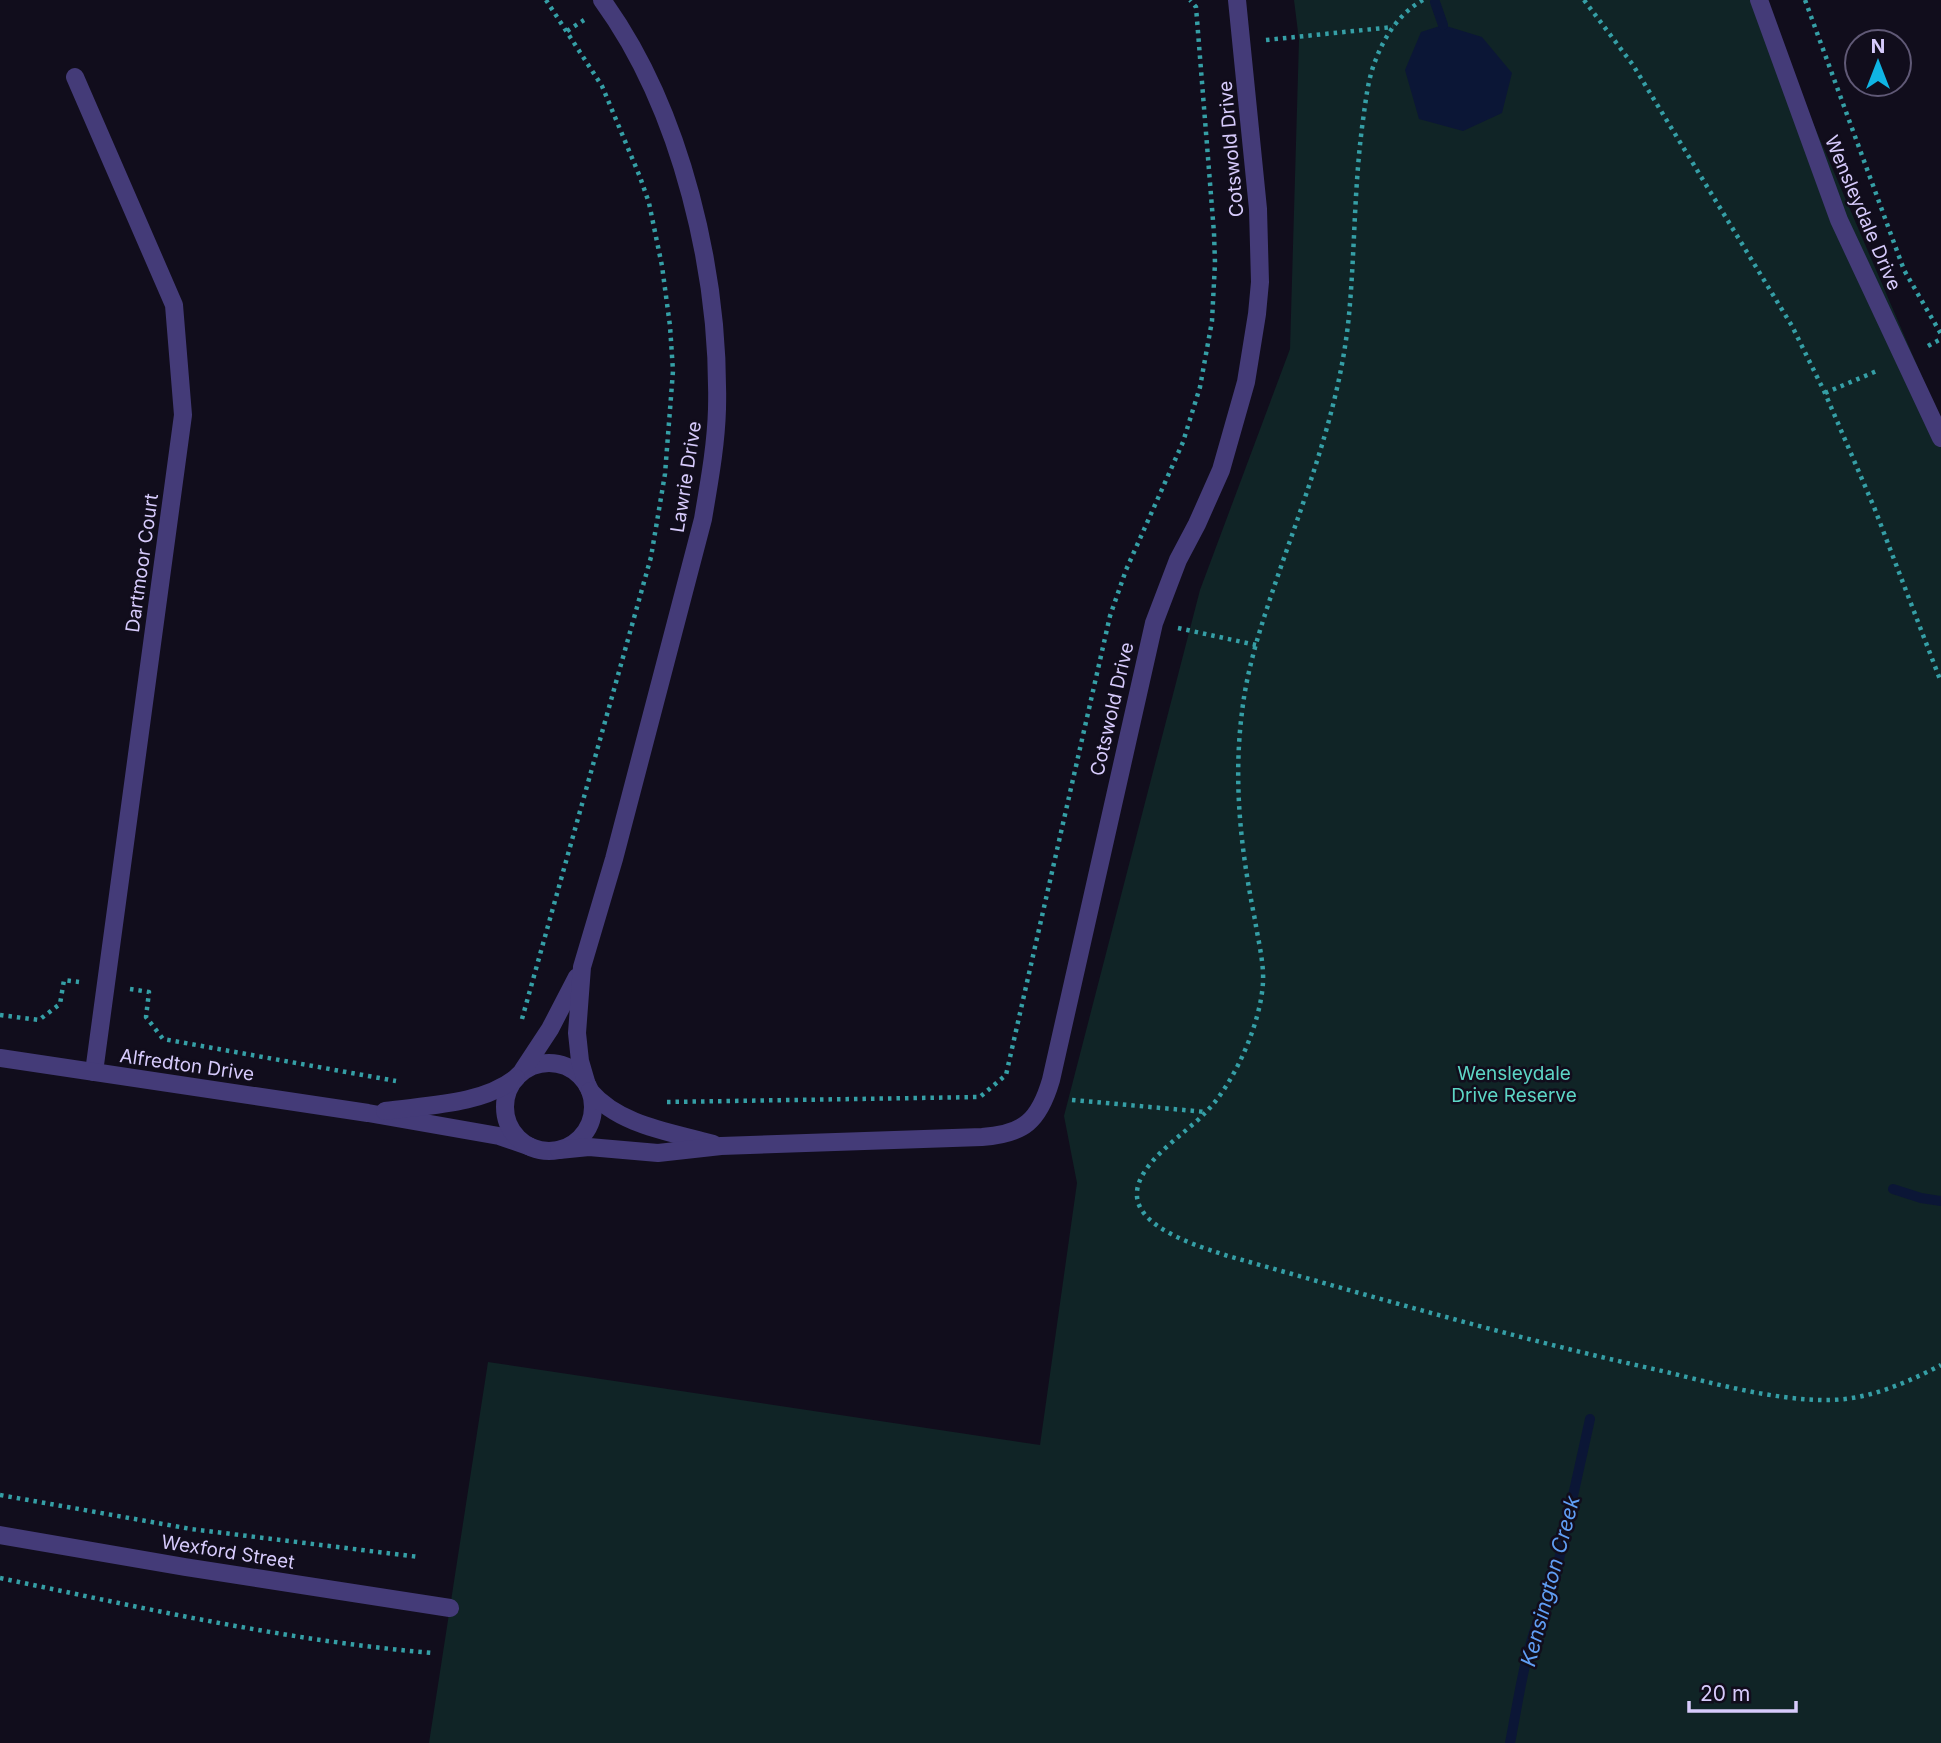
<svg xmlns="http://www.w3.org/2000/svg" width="1941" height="1743" viewBox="0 0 1941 1743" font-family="Inter,sans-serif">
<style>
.green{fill:#102426}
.water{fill:#0b1636}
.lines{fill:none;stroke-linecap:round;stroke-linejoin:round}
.stream{stroke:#0b1636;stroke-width:10}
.path{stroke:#359fa6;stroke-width:4.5;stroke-dasharray:3.5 5;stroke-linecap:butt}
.minor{stroke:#443b78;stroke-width:18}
.labels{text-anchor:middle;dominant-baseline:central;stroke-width:5;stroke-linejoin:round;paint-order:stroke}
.street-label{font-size:19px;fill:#d7cbfc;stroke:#110d1c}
.park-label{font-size:19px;fill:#5dd6c6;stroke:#110d1c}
.water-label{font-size:21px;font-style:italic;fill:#609ef5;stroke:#110d1c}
</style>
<rect width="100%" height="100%" fill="#110d1c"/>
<path class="green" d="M1294,0H1760L1941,421V1743H429L488,1362L1040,1445L1077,1183L1064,1116L1200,590L1290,349L1299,40Z"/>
<path class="water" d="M1443,25L1482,37L1512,73L1502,113L1463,131L1419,119L1405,70L1421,32Z"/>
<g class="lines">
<g class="stream">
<path d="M1435,2L1443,25"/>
<path d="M1893,1189L1921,1198L1941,1201"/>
<path d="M1510,1743C1520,1693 1526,1636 1552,1591L1590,1419"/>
</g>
<g class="path">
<path d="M1423,0C1401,12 1385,35 1376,59C1368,78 1366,99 1363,120C1354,185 1355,250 1349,315C1340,409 1305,496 1275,584C1261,626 1247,668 1242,712C1233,783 1241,851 1255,920C1258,940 1264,962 1263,982C1261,1023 1234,1085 1204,1114C1185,1134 1139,1162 1137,1192C1134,1228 1201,1247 1228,1256C1371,1296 1513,1338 1658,1370C1713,1383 1775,1401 1831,1400C1870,1399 1906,1383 1941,1365"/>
<path d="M1584,0L1633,65L1792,326L1825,393L1874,507L1941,682"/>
<path d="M1805,0L1904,270L1941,334"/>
<path d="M567,31L584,20"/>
<path d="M1266,40L1393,27"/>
<path d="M1928,346L1941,339"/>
<path d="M1825,393L1879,370"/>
<path d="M1178,628L1256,645"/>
<path d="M130,989L149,992L146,1017L163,1039L396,1081"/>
<path d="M0,1015L39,1020L60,1004L64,980L79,982"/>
<path d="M522,1019L651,557L665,474L673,371L670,326L662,266L649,203L640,177L602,86L546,0"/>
<path d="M1072,1100L1206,1112"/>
<path d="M667,1102L980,1097L1006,1075L1110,616L1126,570L1183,442L1200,387L1212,321L1215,263L1214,233L1196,7L1190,0"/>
<path d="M0,1495L191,1529L419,1557"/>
<path d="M0,1578C143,1608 287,1641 433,1653"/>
</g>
<g class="minor">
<path d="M1759,0L1839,220L1941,438"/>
<path d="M75,77L174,305L183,415L94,1072"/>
<path d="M0,1058L368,1113L499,1136L531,1147"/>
<circle cx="549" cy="1107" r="44"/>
<path d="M523,1070L550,1029L577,977"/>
<path d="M587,1085L580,1061L577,1033L582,967L614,859L703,519C709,483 716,446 717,409C720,274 682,110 602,0"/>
<path d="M590,1091C620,1126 672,1132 713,1144"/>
<path d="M385,1111C428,1105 481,1105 516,1078"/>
<path d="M559,1150L589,1147L658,1153L721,1146L982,1137C1024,1134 1039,1121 1051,1080L1154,623L1178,560L1197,524L1221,470L1246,382L1257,314L1260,282L1258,209L1237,0"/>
<path d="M0,1535L185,1567L450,1608"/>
</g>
</g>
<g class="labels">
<g class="street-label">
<text transform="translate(1231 149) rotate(-95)">Cotswold Drive</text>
<text transform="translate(1863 213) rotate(67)">Wensleydale Drive</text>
<text transform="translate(686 477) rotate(-81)">Lawrie Drive</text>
<text transform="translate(142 563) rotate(-82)">Dartmoor Court</text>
<text transform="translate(1112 709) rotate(-77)">Cotswold Drive</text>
<text transform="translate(187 1065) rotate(8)">Alfredton Drive</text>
<text transform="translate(228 1552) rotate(9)">Wexford Street</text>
</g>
<g class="park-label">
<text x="1514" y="1073">Wensleydale<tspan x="1514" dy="22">Drive Reserve</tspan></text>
</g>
<g class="water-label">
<text transform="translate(1550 1581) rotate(-75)">Kensington Creek</text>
</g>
</g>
<g transform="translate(1878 63)"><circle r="33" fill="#110d1c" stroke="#605976" stroke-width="2"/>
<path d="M0-5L12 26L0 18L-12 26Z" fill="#0fb5e4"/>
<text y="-10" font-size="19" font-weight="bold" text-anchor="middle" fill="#d7cbfc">N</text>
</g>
<path d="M1689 1701v10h107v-10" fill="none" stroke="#d7cbfc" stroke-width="3.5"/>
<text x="1700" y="1701" font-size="21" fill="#d7cbfc" stroke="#110d1c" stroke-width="5" paint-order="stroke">20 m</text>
</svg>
